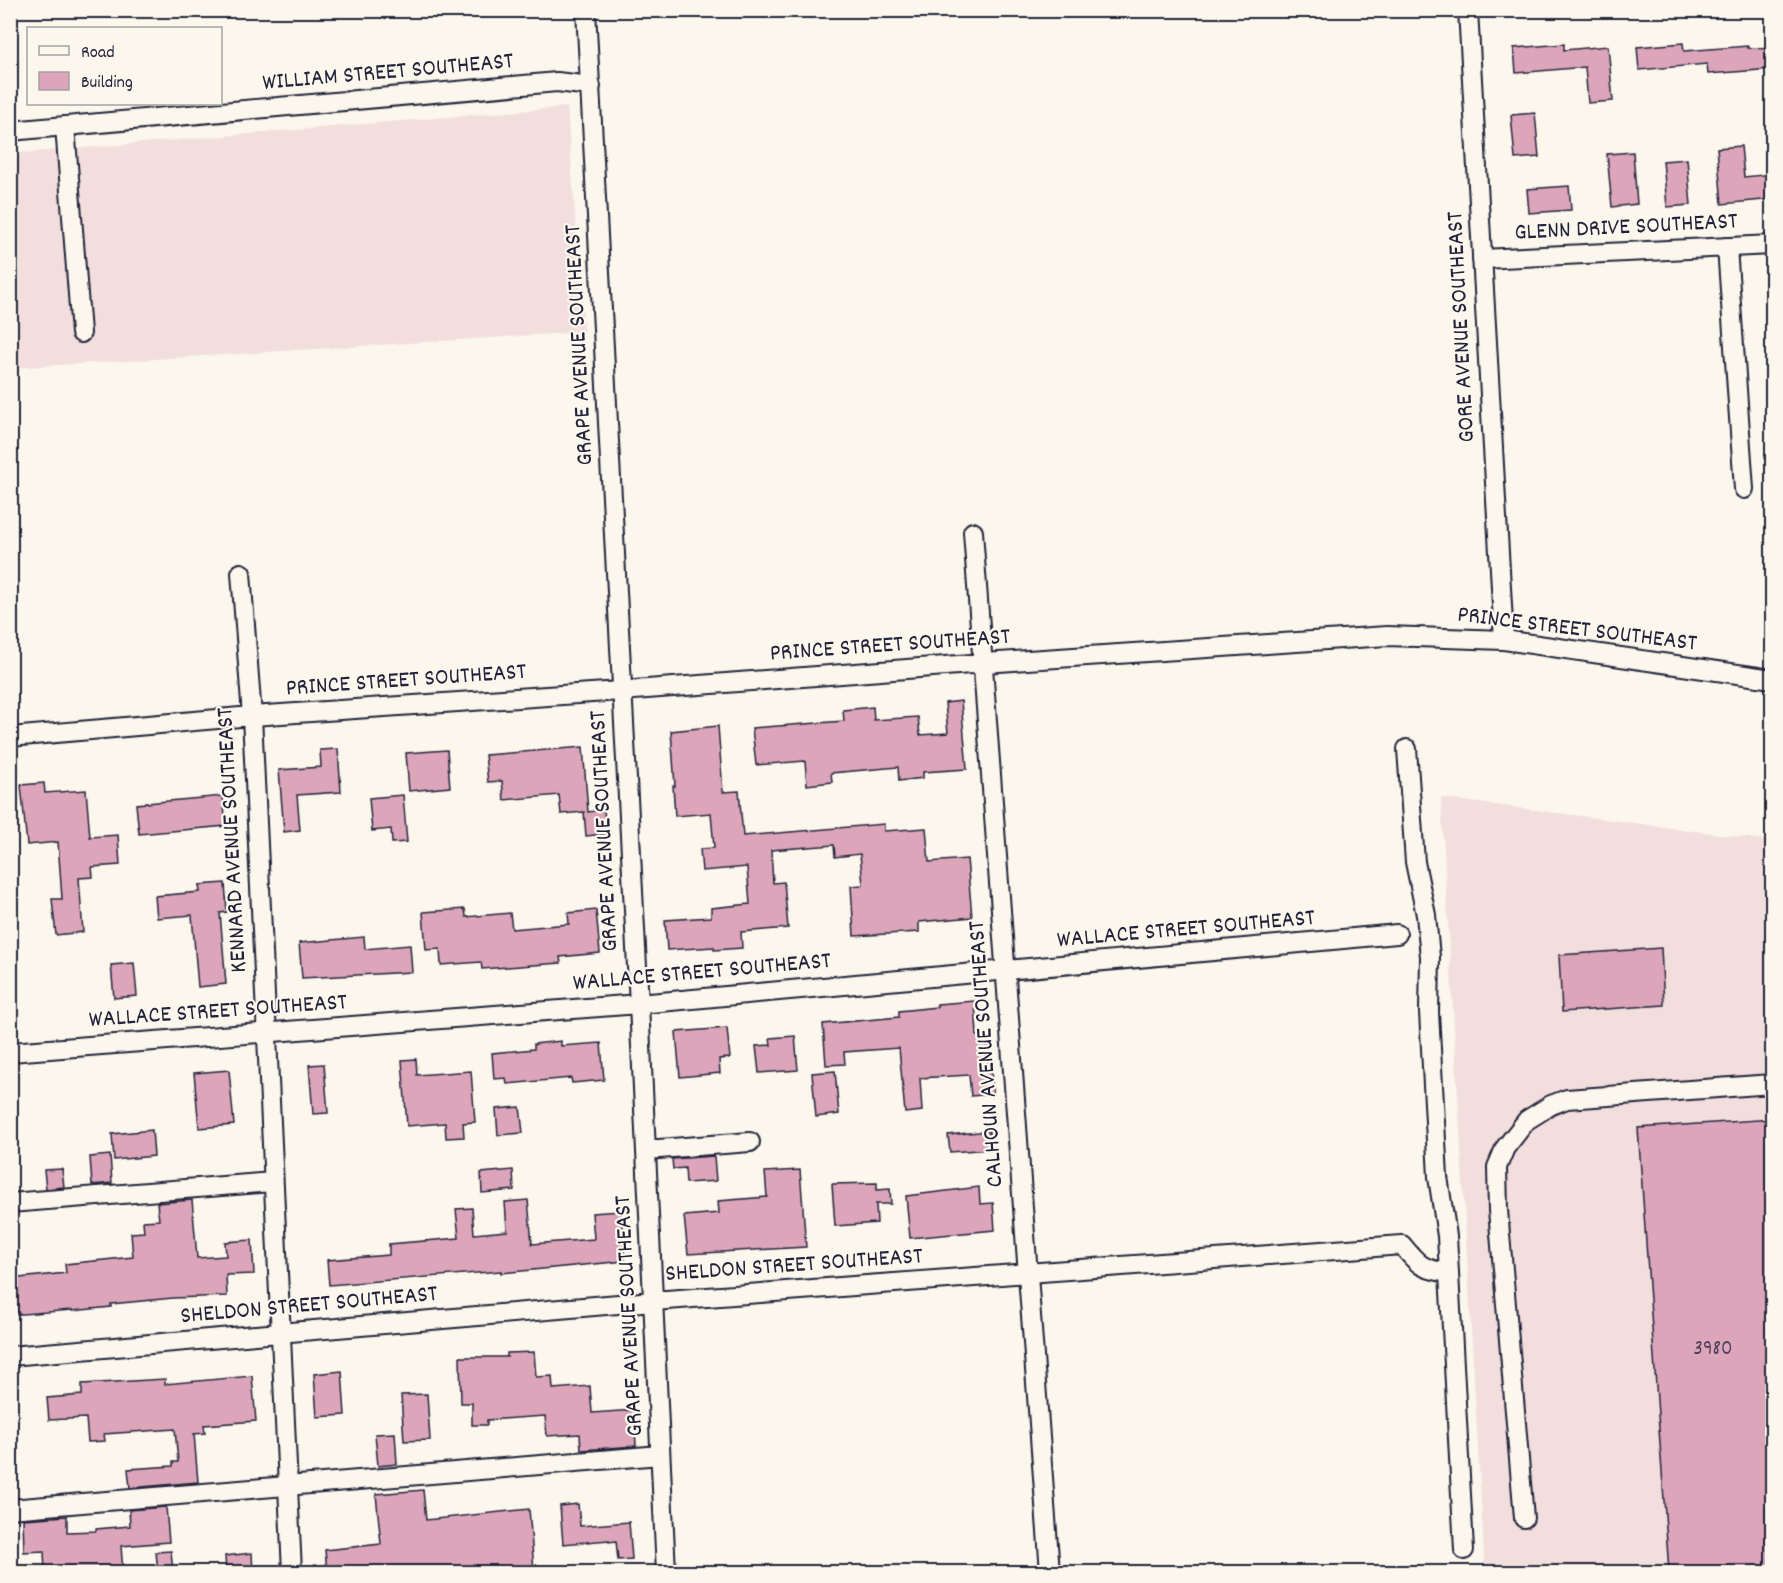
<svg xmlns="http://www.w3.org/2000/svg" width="1783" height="1583" viewBox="0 0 1783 1583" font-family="Dekko,sans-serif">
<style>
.built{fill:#f2dedd}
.building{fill:#dca5ba;stroke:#22223b;stroke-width:1.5}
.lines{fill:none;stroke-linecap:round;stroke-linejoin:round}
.minor-casing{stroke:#22223b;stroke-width:22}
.minor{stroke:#fbf7ec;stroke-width:18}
.labels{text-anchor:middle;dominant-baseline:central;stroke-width:4.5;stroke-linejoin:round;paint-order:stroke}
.number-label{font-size:21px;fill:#50435b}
.street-label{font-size:24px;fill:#22223b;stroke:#fbf7ec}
</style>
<rect width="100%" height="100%" fill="#fbf7ec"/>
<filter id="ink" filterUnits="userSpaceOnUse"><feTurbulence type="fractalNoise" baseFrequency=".0167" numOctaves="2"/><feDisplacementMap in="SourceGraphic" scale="12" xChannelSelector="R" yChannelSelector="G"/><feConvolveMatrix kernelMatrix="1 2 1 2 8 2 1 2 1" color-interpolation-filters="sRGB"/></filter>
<g filter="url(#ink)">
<g class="built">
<path d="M567,107L584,332L11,368V154Z"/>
<path d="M1441,798L1772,841V1572H1485Z"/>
</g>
<g class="building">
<path d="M1683,43L1684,51L1748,46V48L1773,49V69L1708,74L1707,64L1639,70L1637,47Z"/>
<path d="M1564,44V50L1608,46L1613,101L1588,103L1585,67L1516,73L1514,48Z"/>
<path d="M1535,113L1539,157L1515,159L1511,115Z"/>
<path d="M1741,146L1744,177L1773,174V199L1722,204L1717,148Z"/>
<path d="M1633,152L1637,204L1612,207L1607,154Z"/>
<path d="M1687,159L1691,205L1667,207L1663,161Z"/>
<path d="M1569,186L1571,210L1529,213L1527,189Z"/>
<path d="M961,701L967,769L923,772V778L899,781L898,767L831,773L832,782L807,785L805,761L756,765L752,728L844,721L843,710L873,707L874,720L918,717L920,735L948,733L945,703Z"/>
<path d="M718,726L723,792L739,791L743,836L884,824V831L926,828L929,862L967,859L972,917L919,922V932L854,936L851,886L863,885L860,854L835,857L834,845L771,850L773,883L784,882L788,928L741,932L742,948L714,950V947L667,950L665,920L711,917V908L750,904L747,867L702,871L700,849L714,848L711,813L675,816L673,786H675L671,731Z"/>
<path d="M583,747L588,812L604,810L606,834L586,836L584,812L561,814L559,795L504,800L502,781L488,782L485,755Z"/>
<path d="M338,749L341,792L297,795L300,830L284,832L279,770L321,767L320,750Z"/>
<path d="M447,750L450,787L409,791L406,753Z"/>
<path d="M44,783L45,793L86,790L90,837L118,835L120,865L92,867L93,877L79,878L83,932L56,935L52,899H62L58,842L27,845L21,785Z"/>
<path d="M403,795L407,842L392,843L391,829L372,831L369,798Z"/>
<path d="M223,796L226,826L139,834L136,804Z"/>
<path d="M225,883L227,912L220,913L226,984L198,987L192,915L157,918L155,896L200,892L199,885Z"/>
<path d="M465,909L466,917L510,913L512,929L569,924L568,913L596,910L600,953L560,957L561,963L533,965L482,969L481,962L441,965L440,949L426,950L423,912Z"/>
<path d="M364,937L365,949L410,945L412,972L302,978L299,943Z"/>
<path d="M1661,948L1664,1005L1562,1012L1559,955Z"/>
<path d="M134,963L137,996L114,998L111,965Z"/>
<path d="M975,1001L977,1036L988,1035L993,1094L971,1096L969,1075L920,1078L922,1111L905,1113L899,1048L844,1052L845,1064L826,1065L823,1024L899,1017V1011L937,1007V1004Z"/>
<path d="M727,1028L730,1058L719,1059L720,1073L680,1077L676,1032Z"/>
<path d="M795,1036L798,1070L759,1073L756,1046L771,1045L770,1038Z"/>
<path d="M561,1041V1046L601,1043L604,1080L572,1083L571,1078L507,1084L506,1078L494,1079L492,1053L534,1049V1044Z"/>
<path d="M416,1059L417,1075L471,1071L475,1122L463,1123L464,1137L446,1138L445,1123L407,1126L402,1060Z"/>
<path d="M324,1064L328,1113L313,1114L309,1065Z"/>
<path d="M229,1070L234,1125L199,1128L194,1073Z"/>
<path d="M835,1071L839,1114L816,1117L812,1073Z"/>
<path d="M520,1107L523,1133L498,1135L496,1109Z"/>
<path d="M1773,1119V1572H1669L1638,1128Z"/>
<path d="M152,1130L154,1156L114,1160L112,1134Z"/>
<path d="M989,1131L991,1149L950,1152L948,1135Z"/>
<path d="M110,1155L112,1183L92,1185L90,1157Z"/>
<path d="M714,1156L716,1181L686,1183L685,1168L673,1169L672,1159Z"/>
<path d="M62,1169L64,1187L46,1189L44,1170Z"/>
<path d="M513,1170L514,1190L482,1193L481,1173Z"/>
<path d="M800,1170L806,1247L688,1254L684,1216L719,1213L718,1201L767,1197L765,1172Z"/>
<path d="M877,1183V1190L890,1189L891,1204H876L877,1223L835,1226L832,1184Z"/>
<path d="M979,1187L980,1204L993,1203L995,1230L910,1238L906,1196Z"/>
<path d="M192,1200L197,1258L226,1256L225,1242L252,1240L254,1274L226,1275L227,1296L173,1298L111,1304V1307L72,1311V1310L10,1315V1279L66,1273L65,1264L133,1257L131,1233L144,1232L143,1221L159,1220L157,1203Z"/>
<path d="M528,1200L532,1244L594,1239L592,1213L621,1211L625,1261L501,1273V1271L329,1285L327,1260L389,1255V1244L459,1238L456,1209L472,1208L474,1234L507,1231L505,1202Z"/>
<path d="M534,1352L536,1377L552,1376L553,1389L590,1386L592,1413L634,1410L636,1446L581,1450L580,1434L547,1436L545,1416L487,1420V1425H472V1403H461L460,1357H507V1353Z"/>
<path d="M342,1371L345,1415L317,1417L314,1374Z"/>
<path d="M252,1376L256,1421L204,1425L205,1433L194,1434L198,1482L130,1488L128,1469L173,1466V1462H178L175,1429L104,1434L105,1441L88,1442L86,1418L49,1420L47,1398L82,1395V1384L165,1379V1384Z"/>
<path d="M427,1394L430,1440L404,1441L401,1395Z"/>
<path d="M395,1433L397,1464L378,1466L375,1434Z"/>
<path d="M423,1490L426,1520L529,1509L534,1570L502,1572H327L325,1550L381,1544L376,1494Z"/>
<path d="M578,1504L580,1526L629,1522L632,1559L618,1560L616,1541L609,1542V1540L563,1544L560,1506Z"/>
<path d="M166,1507L169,1542L121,1546L123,1572H45L44,1551L24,1552L23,1519L67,1516V1532L96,1531V1529L130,1526L129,1510Z"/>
<path d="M171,1551L173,1572H158L156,1552Z"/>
<path d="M252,1553L253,1572H226L225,1556Z"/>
</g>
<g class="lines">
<defs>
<g id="minor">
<path d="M586,10L639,1004L666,1572"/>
<path d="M1468,10L1504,640"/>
<path d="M65,126L81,333"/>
<path d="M10,131L557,82L591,86"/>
<path d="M1727,247L1744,489"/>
<path d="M1482,259L1772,245"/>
<path d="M973,532L1050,1572"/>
<path d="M241,573L252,716L292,1572"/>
<path d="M10,737L252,716L621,691L984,663L1387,636L1504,640L1772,679"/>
<path d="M1407,749L1415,862L1426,915L1430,957L1429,1012L1438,1177L1447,1236L1464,1550"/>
<path d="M10,1052L639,1004L1397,934"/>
<path d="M646,1150L750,1142"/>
<path d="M10,1203L273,1182"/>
<path d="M10,1356L653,1301L1402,1245C1419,1266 1422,1269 1449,1273"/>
<path d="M10,1509L660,1455"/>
<path d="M1524,1518L1498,1210L1497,1167L1505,1148L1527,1120L1551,1105L1567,1099L1772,1084"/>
</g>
</defs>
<use href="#minor" class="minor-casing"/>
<use href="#minor" class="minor"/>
</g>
</g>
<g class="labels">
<g class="number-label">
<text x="1713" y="1350">3980</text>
</g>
<g class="street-label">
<text transform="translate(388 73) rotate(-5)">WILLIAM STREET SOUTHEAST</text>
<text transform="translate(1626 228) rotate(-3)">GLENN DRIVE SOUTHEAST</text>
<text transform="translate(1462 327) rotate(-93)">GORE AVENUE SOUTHEAST</text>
<text transform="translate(580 345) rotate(-93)">GRAPE AVENUE SOUTHEAST</text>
<text transform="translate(1577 630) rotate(7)">PRINCE STREET SOUTHEAST</text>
<text transform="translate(890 646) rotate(-4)">PRINCE STREET SOUTHEAST</text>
<text transform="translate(406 681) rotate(-4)">PRINCE STREET SOUTHEAST</text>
<text transform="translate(605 831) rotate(-93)">GRAPE AVENUE SOUTHEAST</text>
<text transform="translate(233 840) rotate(-93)">KENNARD AVENUE SOUTHEAST</text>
<text transform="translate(1186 930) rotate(-5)">WALLACE STREET SOUTHEAST</text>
<text transform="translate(702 973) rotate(-5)">WALLACE STREET SOUTHEAST</text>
<text transform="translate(218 1012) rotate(-4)">WALLACE STREET SOUTHEAST</text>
<text transform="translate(987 1054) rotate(-94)">CALHOUN AVENUE SOUTHEAST</text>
<text transform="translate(794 1266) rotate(-4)">SHELDON STREET SOUTHEAST</text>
<text transform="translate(309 1306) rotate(-5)">SHELDON STREET SOUTHEAST</text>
<text transform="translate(630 1316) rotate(-93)">GRAPE AVENUE SOUTHEAST</text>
</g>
</g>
<rect width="1783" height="1583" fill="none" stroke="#fbf7ec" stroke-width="36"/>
<rect x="18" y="18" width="1747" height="1547" fill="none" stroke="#22223b" stroke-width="2" filter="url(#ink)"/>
<rect x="27" y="27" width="195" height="78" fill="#fbf7ec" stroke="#a4a2a5" stroke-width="1.5"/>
<rect x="39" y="46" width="30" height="9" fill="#fbf7ec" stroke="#a4a2a5" stroke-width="1.5"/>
<text x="81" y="57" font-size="18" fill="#22223b">Road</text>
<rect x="39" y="72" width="30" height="18" fill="#dca5ba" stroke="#a4a2a5" stroke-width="1.5"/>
<text x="81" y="87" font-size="18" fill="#22223b">Building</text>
</svg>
